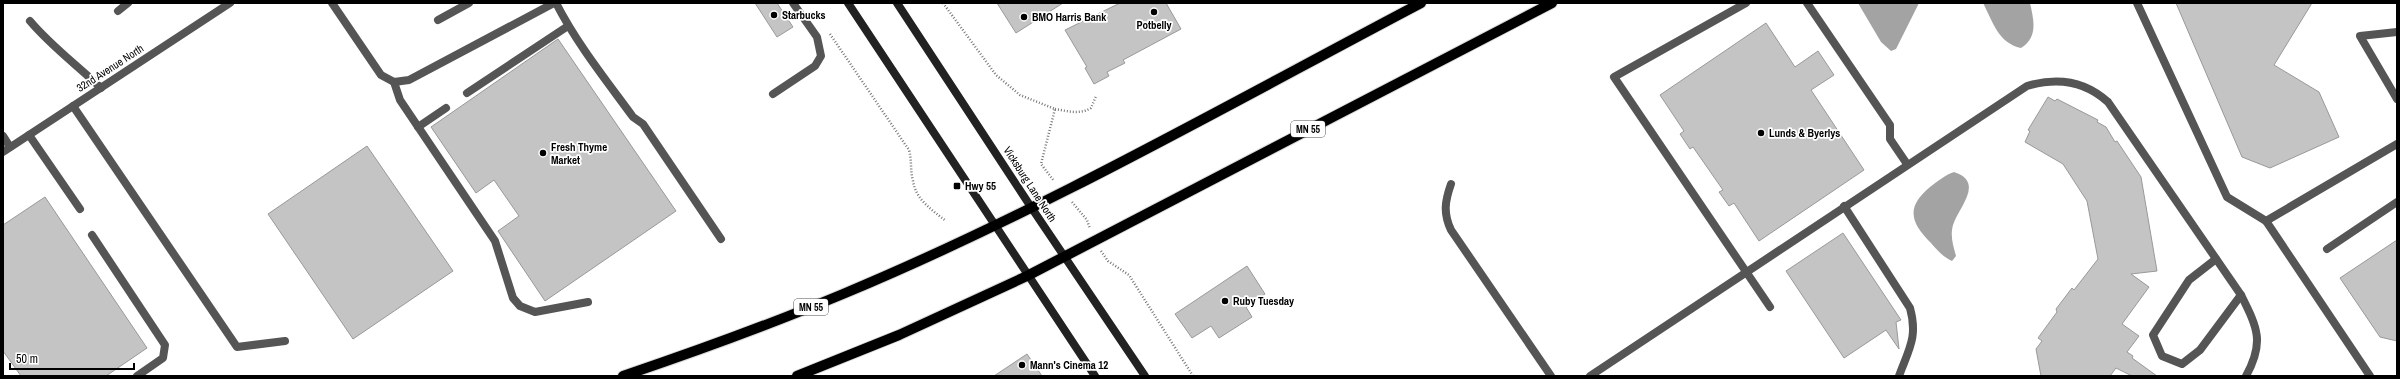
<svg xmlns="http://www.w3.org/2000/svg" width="2400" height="379" viewBox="0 0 2400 379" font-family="'Archivo Narrow',sans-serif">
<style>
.water{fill:#a3a3a3}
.building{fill:#c4c4c4;stroke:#999}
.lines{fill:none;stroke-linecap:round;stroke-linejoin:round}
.primary-casing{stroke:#dbdbdb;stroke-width:12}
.path{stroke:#777;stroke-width:2.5;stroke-dasharray:1 2;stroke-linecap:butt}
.lane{stroke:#555;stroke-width:8}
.street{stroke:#555;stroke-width:8}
.secondary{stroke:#222;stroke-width:8}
.primary{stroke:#000;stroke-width:10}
.poi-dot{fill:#000;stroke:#fff;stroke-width:1.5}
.labels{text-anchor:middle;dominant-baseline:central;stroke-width:3.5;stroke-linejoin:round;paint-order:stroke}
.shield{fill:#fff;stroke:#4c4c4c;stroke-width:1}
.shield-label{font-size:10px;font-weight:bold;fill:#000}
.poi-label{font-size:11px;font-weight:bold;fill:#000;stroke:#fff;text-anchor:start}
.street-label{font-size:11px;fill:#000;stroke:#fff}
</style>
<rect width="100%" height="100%" fill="#fff"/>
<g class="water">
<path d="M1858,3H1919L1896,49L1891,51L1881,42Z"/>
<path d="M1983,3H2030C2034,21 2038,37 2021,48C1998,43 1993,22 1983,3Z"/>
<path d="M1954,172C1985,182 1959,207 1953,225C1950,236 1953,245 1956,256L1952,261C1943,257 1937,250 1931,243C1910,222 1906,207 1930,187C1938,181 1945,175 1954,172Z"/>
</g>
<g class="building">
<path d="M755,3H777L793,27L777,37Z"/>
<path d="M997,3H1063L1016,33Z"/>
<path d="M1120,3H1166L1181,29L1123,60L1125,63L1107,72L1109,76L1094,84L1085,68L1087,67L1065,30Z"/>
<path d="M2176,3H2312L2274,65L2319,92L2339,137L2270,168L2242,157Z"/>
<path d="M1766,23L1795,67L1818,51L1834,75L1811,90L1864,170L1759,241L1734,203L1729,206L1719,192L1723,190L1693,147L1690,149L1680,134L1684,131L1660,95Z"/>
<path d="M558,39L676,211L545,301L498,231L519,216L494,180L476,193L431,127Z"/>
<path d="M2048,97L2055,101L2057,99L2098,120L2097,122L2106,127L2115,142L2117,141L2141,177L2157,271L2131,274L2149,287L2122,324L2139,336L2127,352L2133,356L2132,358L2157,376H2132L2116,368L2110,376H2041L2036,349L2042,341L2038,338L2057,312L2056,309L2072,288L2074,290L2098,259L2087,201L2063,164L2025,142L2030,131L2028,130Z"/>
<path d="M367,146L453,271L353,339L268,214Z"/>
<path d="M45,197L147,348L106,376H21L3,351V225Z"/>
<path d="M1843,233L1901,320L1896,322L1899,349L1886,330L1844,358L1786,271Z"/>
<path d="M2397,240V341L2380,337L2340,278Z"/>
<path d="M1247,266L1265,294L1246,307L1252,317L1219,338L1211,326L1192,338L1175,314Z"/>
<path d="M1027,354L1042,376H994Z"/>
</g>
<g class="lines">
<defs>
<g id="primary">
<path d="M623,376C697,351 771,324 843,294C1042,211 1231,103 1421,3"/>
<path d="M797,376L899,335L1027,276L1552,3"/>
</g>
</defs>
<use href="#primary" class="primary-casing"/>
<g class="path">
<path d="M943,3L996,75L1020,95L1055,109L1041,164L1054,181"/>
<path d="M830,34L909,150C912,161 910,170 913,181C916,200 932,210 946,221"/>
<path d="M1055,109C1067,111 1080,115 1091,108L1096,96"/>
<path d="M1072,202L1087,220L1090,229"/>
<path d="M1101,251L1108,261L1129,275L1193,376"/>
</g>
<g class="lane">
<path d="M332,3L381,75L394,82L409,80L554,3"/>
<path d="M556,3C577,44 606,80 633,117L643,124L721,239"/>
<path d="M1746,3L1614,77L1770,307"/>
<path d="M1807,3L1890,125V139L1907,164"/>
<path d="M2137,3L2227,197L2266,221L2370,376"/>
<path d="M118,11L128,3"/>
<path d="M438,20L469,3"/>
<path d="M30,21C51,46 77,65 101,88"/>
<path d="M2397,32L2360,36L2397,99"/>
<path d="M394,82L400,100L495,241L513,298L520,306L535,312L588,302"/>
<path d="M467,93L568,26"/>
<path d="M773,94L815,66L821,56L817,37L793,3"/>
<path d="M73,106L237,347L285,341"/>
<path d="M418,127L446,108"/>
<path d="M29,135L80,209"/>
<path d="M3,136L10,147"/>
<path d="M1451,184C1445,201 1443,213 1451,230L1551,376"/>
<path d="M1844,206L1910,308C1918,337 1909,349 1899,376"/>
<path d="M2266,221L2397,144"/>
<path d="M92,235L165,345L163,358L137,376"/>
<path d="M2327,249L2397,202"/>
<path d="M2216,259L2189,280L2153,335L2162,356L2182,364L2200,350L2241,295"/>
<path d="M1590,376L2027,86C2057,77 2085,81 2108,102L2241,295C2257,327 2265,342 2246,376"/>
</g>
<path class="street" d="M3,152L230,3"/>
<g class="secondary">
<path d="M848,3L1095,376"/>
<path d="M897,3L1031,207L1145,376"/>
</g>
<use href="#primary" class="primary"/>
</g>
<g class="poi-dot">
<circle cx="1154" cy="12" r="4"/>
<circle cx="774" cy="15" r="4"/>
<circle cx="1024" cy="17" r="4"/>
<circle cx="1761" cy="133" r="4"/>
<circle cx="543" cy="153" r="4"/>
<rect x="953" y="182" width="8" height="8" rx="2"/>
<circle cx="1225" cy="301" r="4"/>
<circle cx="1022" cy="365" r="4"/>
</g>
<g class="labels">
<g class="shield">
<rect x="1291" y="121" width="34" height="16" rx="3"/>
<rect x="794" y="299" width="34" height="16" rx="3"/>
</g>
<g class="shield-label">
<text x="1308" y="129">MN 55</text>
<text x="811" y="307">MN 55</text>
</g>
<g class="poi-label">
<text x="782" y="15">Starbucks</text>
<text x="1032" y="17">BMO Harris Bank</text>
<text x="1154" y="25" text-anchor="middle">Potbelly</text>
<text x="1769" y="133">Lunds &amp; Byerlys</text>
<text x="551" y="147">Fresh Thyme<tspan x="551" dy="13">Market</tspan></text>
<text x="965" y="186">Hwy 55</text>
<text x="1233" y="301">Ruby Tuesday</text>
<text x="1030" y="365">Mann's Cinema 12</text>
</g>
<g class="street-label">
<text transform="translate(110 68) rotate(-33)">32nd Avenue North</text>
<text transform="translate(1030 184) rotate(57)">Vicksburg Lane North</text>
</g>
</g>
<rect width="2400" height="379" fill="none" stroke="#000000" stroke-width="8"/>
<path d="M10 363v6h124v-6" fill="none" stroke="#000000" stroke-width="2"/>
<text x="16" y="363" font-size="12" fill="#000000" stroke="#ffffff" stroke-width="3" paint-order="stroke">50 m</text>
</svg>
